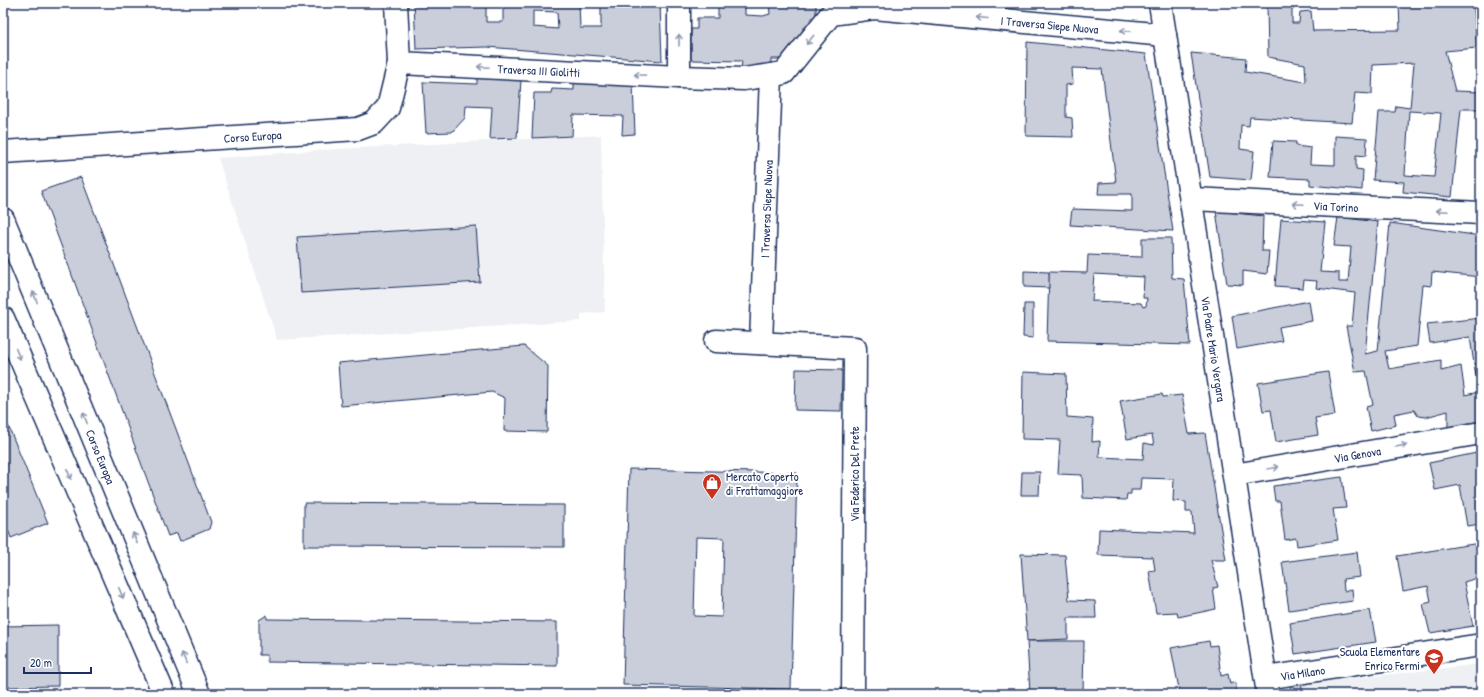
<svg xmlns="http://www.w3.org/2000/svg" width="1484" height="697" viewBox="0 0 1484 697" font-family="'Patrick Hand',sans-serif">
<style>
.built{fill:#eff0f4}
.building{fill:#caceda;stroke:#1b2f5e;fill-rule:evenodd}
.lines{fill:none;stroke-linecap:round;stroke-linejoin:round}
.street-casing{stroke:#1b2f5e;stroke-width:25}
.secondary-casing{stroke:#1b2f5e;stroke-width:25}
.street{stroke:#fff;stroke-width:22}
.secondary{stroke:#fff;stroke-width:22}
.oneway{stroke:#8d97ae}
.labels{text-anchor:middle;dominant-baseline:central;stroke-width:4;stroke-linejoin:round;paint-order:stroke}
.street-label{font-size:12px;fill:#1b2f5e;stroke:#fff}
.poi-label{font-size:12px;fill:#1b2f5e;stroke:#fff;text-anchor:start}
</style>
<rect width="100%" height="100%" fill="#fff"/>
<filter id="ink" filterUnits="userSpaceOnUse"><feTurbulence type="fractalNoise" baseFrequency=".025" numOctaves="2"/><feDisplacementMap in="SourceGraphic" scale="8" xChannelSelector="R" yChannelSelector="G"/><feConvolveMatrix kernelMatrix="1 2 1 2 8 2 1 2 1" color-interpolation-filters="sRGB"/></filter>
<g filter="url(#ink)">
<g class="built">
<path d="M601,135L605,312L581,314V321L277,340L218,158L321,150Z"/>
<path d="M1481,664V694H1296L1295,685Z"/>
</g>
<g class="building">
<path d="M414,3H486V22H503V3H579L580,28H601V3H660L662,61L487,47L416,49ZM533,11L557,12L558,29L533,27Z"/>
<path d="M718,3H745V15L763,16L770,14L769,3H816V19H812V28H803L802,40L783,59H771V65H763V69H741L742,61L691,60V29H697V18H718Z"/>
<path d="M1267,3H1292V23H1299L1300,12L1311,11L1313,31L1400,30L1399,3H1481V9H1474L1477,48L1445,51L1455,91L1481,92V109H1461L1452,197L1403,192L1404,182L1373,180L1379,112H1395L1396,106L1410,108L1414,63L1373,65L1372,94L1355,93L1352,123L1250,117L1249,126L1241,125L1240,149L1254,151L1251,180L1210,177L1191,53L1246,58L1245,72L1306,82L1305,64L1268,57ZM1409,111L1441,113L1434,177L1405,175Z"/>
<path d="M1027,42L1146,54L1173,231L1070,225L1072,209L1132,211V194H1098L1099,183L1116,182L1102,69L1072,68L1073,84L1066,85V117L1072,118L1073,137L1026,136Z"/>
<path d="M477,77L521,80L517,138L490,139L492,107L466,106L465,118L452,132L426,133L423,82L477,84Z"/>
<path d="M574,81L633,84L635,134L622,135L623,116L573,115L572,136L532,138L534,93H551L552,89L574,90Z"/>
<path d="M1335,136L1367,138L1366,156L1356,155V169L1363,170L1362,190L1310,185V179L1270,177L1273,141L1296,142V146L1311,148L1310,164L1335,165Z"/>
<path d="M81,177L211,522L209,529L180,541L177,533L168,536L41,191Z"/>
<path d="M1216,211L1263,216L1262,251H1269L1267,274L1243,271V285L1227,284Z"/>
<path d="M1338,217L1378,222L1365,354L1378,351L1390,223L1481,236V277L1432,272L1431,286L1423,285L1417,346L1385,351L1389,369L1441,360V371L1461,366L1465,395L1479,392L1474,364L1481,363V421L1448,427V411L1426,417L1418,416L1414,410L1394,414L1396,425L1371,431L1366,407L1373,405L1366,371L1355,372L1346,326H1352L1355,293L1316,288L1317,281L1304,280L1303,288L1275,286L1281,219L1325,222L1320,272L1339,273V282H1348L1351,247L1334,246Z"/>
<path d="M476,226L480,282L301,293L297,237Z"/>
<path d="M1142,238H1171L1172,278L1184,279L1190,345L1047,341L1049,272L1087,273L1088,255L1142,257ZM1094,274L1144,277L1143,298H1147L1146,306L1143,307L1141,303L1092,301Z"/>
<path d="M1024,271L1049,272V288L1024,287Z"/>
<path d="M1309,301L1312,321L1279,327L1282,341L1237,349L1232,316Z"/>
<path d="M1024,304H1033V338L1023,337Z"/>
<path d="M1481,318V363L1474,364L1470,337L1430,343L1427,324Z"/>
<path d="M524,346L548,366L547,432L504,431L505,398L492,392L341,406L338,363Z"/>
<path d="M796,369L842,370L841,411L795,410Z"/>
<path d="M1023,372L1066,374L1067,417L1093,419L1092,442L1100,441L1099,457L1143,459L1144,443L1154,445L1152,435L1127,439L1120,401L1162,394L1163,397L1182,395L1189,434L1205,433L1226,560H1211L1218,587L1213,588L1216,609L1178,617L1177,612L1156,613L1149,571L1155,570L1153,557L1098,555L1099,529L1194,533L1192,512H1186V502L1173,501L1174,479L1141,478L1140,490H1131V494H1127L1126,500L1083,498L1082,475L1058,474L1060,440L1022,439Z"/>
<path d="M1328,372L1335,415L1315,418L1318,435L1276,442L1271,410L1263,411L1258,383Z"/>
<path d="M3,413L48,523L11,538L8,530L3,532Z"/>
<path d="M1481,452V524L1467,526L1460,485L1435,490L1429,463Z"/>
<path d="M629,469L797,473L791,689L623,685ZM696,537L724,538L722,617L694,616Z"/>
<path d="M1022,472H1040L1039,495H1021Z"/>
<path d="M1342,477L1346,508L1333,509L1338,540L1297,546L1296,538L1285,540L1280,501H1275L1273,486Z"/>
<path d="M304,503L564,505V547L304,546Z"/>
<path d="M1480,543L1481,577L1464,582L1473,626L1430,633L1423,604L1431,602L1428,586L1403,591L1397,556Z"/>
<path d="M1357,552L1360,577L1343,579L1344,591L1352,589L1353,601L1289,610L1282,562Z"/>
<path d="M1021,554L1065,555L1069,600L1095,601L1096,618H1068V639L1027,641Z"/>
<path d="M1370,610L1376,642L1295,654L1290,623Z"/>
<path d="M267,615V619L557,622V666L267,662V655H259V620Z"/>
<path d="M58,625V686L3,687V626Z"/>
<path d="M1027,641H1084L1083,694H1030Z"/>
<path d="M1209,641L1210,646L1217,645L1221,676L1228,674L1230,684L1235,682L1237,694H1180L1171,648Z"/>
<path d="M1301,683L1303,693L1292,694L1290,686Z"/>
</g>
<g class="lines">
<defs>
<g id="street">
<path d="M679,3V77"/>
<path id="s1" d="M399,63L679,77L744,79L784,73L831,14L874,8L1165,35"/>
<path id="s2" d="M3,152L358,129L374,123L388,108L399,63L396,3"/>
<path id="s3" d="M1192,199L1481,213"/>
<path id="s4" d="M3,219L199,694"/>
<path d="M3,318L164,694"/>
<path d="M716,341L855,348L853,694"/>
<path id="s5" d="M761,343L771,75"/>
<path id="s6" d="M1234,475L1481,433"/>
<path id="s7" d="M1266,678L1481,645"/>
</g>
<g id="secondary">
<path id="s8" d="M1160,3L1268,694"/>
</g>
</defs>
<use href="#street" class="street-casing"/>
<use href="#secondary" class="secondary-casing"/>
<use href="#street" class="street"/>
<use href="#secondary" class="secondary"/>
</g>
<defs><path id="oneway-shaft" d="M-6 0H5M1.5-3L5.5 0L1.5 3" fill="none" stroke-width="1.6" stroke-linecap="round" stroke-linejoin="round"/></defs>
<g class="oneway">
<use href="#oneway-shaft" transform="translate(982 18) rotate(-175)"/>
<use href="#oneway-shaft" transform="translate(1126 31) rotate(-175)"/>
<use href="#oneway-shaft" transform="translate(679 40) rotate(-90)"/>
<use href="#oneway-shaft" transform="translate(810 40) rotate(129)"/>
<use href="#oneway-shaft" transform="translate(483 67) rotate(-177)"/>
<use href="#oneway-shaft" transform="translate(640 75) rotate(-177)"/>
<use href="#oneway-shaft" transform="translate(1298 204) rotate(-177)"/>
<use href="#oneway-shaft" transform="translate(1442 211) rotate(-177)"/>
<use href="#oneway-shaft" transform="translate(35 297) rotate(-112)"/>
<use href="#oneway-shaft" transform="translate(18 354) rotate(67)"/>
<use href="#oneway-shaft" transform="translate(85 418) rotate(-112)"/>
<use href="#oneway-shaft" transform="translate(1401 446) rotate(-10)"/>
<use href="#oneway-shaft" transform="translate(1273 468) rotate(-10)"/>
<use href="#oneway-shaft" transform="translate(69 474) rotate(67)"/>
<use href="#oneway-shaft" transform="translate(135 538) rotate(-112)"/>
<use href="#oneway-shaft" transform="translate(121 593) rotate(67)"/>
<use href="#oneway-shaft" transform="translate(184 658) rotate(-112)"/>
</g>
</g>
<defs>
<symbol id="shop-pin" viewBox="-11 -11 22 30"><path d="M0 17L-7.5 6A9.5 9.5 0 1 1 7.5 6Z" fill="#c8321e" stroke="#fff"/><path d="M-5-2.5h2.3a2.7 3.5 0 0 1 5.4 0H5L5.5 6h-11ZM-1.5-2.5h3a1.5 2.3 0 0 0-3 0Z" fill="#fff"/></symbol>
<symbol id="school-pin" viewBox="-11 -11 22 30"><path d="M0 17L-7.5 6A9.5 9.5 0 1 1 7.5 6Z" fill="#c8321e" stroke="#fff"/><path d="M0-5L7-2L0 1L-7-2ZM-4 1L0 2.5L4 1V4Q0 6-4 4Z" fill="#fff"/></symbol>
</defs>
<g fill-rule="evenodd">
<use href="#shop-pin" x="701" y="472" width="22" height="30"/>
<use href="#school-pin" x="1423" y="647" width="22" height="30"/>
</g>
<g class="labels">
<g class="street-label">
<text stroke="none"><textPath href="#s1" startOffset="681">I Traversa Siepe Nuova</textPath></text>
<text stroke="none"><textPath href="#s1" startOffset="140">Traversa III Giolitti</textPath></text>
<text stroke="none"><textPath href="#s2" startOffset="250">Corso Europa</textPath></text>
<text stroke="none"><textPath href="#s3" startOffset="144">Via Torino</textPath></text>
<text stroke="none"><textPath href="#s5" startOffset="134">I Traversa Siepe Nuova</textPath></text>
<text stroke="none"><textPath href="#s8" startOffset="350">Via Padre Mario Vergara</textPath></text>
<text stroke="none"><textPath href="#s6" startOffset="125">Via Genova</textPath></text>
<text stroke="none"><textPath href="#s4" startOffset="257">Corso Europa</textPath></text>
<text transform="translate(854 474) rotate(-90)">Via Federico Del Prete</text>
<text stroke="none"><textPath href="#s7" startOffset="37">Via Milano</textPath></text>
</g>
<g class="poi-label">
<text x="726" y="476">Mercato Coperto<tspan x="726" dy="14">di Frattamaggiore</tspan></text>
<text x="1420" y="651" text-anchor="end">Scuola Elementare<tspan x="1420" dy="14">Enrico Fermi</tspan></text>
</g>
</g>
<rect width="1484" height="697" fill="none" stroke="#fff" stroke-width="16"/>
<rect x="8" y="8" width="1468" height="681" fill="none" stroke="#1b2f5e" stroke-width="1.5" filter="url(#ink)"/>
<path d="M24 667v6h67v-6" fill="none" stroke="#1b2f5e" stroke-width="2"/>
<text x="30" y="667" font-size="12" fill="#1b2f5e" stroke="#ffffff" stroke-width="3" paint-order="stroke">20 m</text>
</svg>
